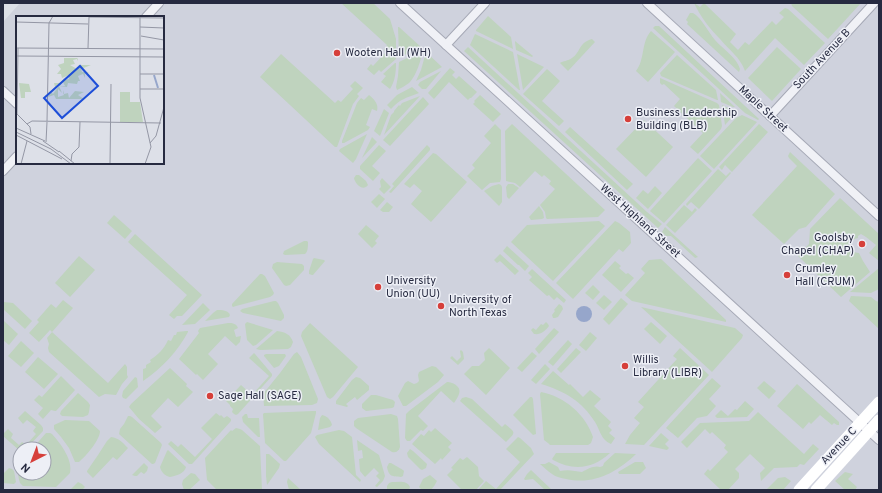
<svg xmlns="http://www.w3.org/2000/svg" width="882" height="493" viewBox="0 0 882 493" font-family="Overpass,sans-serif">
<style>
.built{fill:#cfd2dd;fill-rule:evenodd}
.green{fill:#bfd3be}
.water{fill:#96a6cb}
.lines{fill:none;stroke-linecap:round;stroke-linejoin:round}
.street-casing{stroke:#a6a9b6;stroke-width:10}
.street{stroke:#f0f1f6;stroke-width:8}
.secondary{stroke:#fff;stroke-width:11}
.poi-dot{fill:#d63f3a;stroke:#edeff6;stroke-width:1.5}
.labels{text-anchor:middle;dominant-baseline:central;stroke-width:3;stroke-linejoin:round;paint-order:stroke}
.poi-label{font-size:11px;fill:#262a40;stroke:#edeff6;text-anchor:start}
.street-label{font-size:11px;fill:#262a40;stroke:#edeff6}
.inset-river{fill:none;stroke:#96a6cb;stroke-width:2}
.inset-road{fill:none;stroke:#9497a5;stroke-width:1}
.view{fill:#1d4ed8;fill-opacity:0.15;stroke:#1d4ed8;stroke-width:2}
.inset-edge{fill:none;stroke:#262a40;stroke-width:2}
</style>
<rect width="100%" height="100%" fill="#dde0e8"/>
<path class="built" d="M20,3H879V490H3V22ZM17,17H163V163H17ZM20,449H44V473H20Z"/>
<g class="green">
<path d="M341,3H373L390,19L396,39V59L381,72L379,70L374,75L367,69L371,64L373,66L386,52L384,50L387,45Z"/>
<path d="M694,3L700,7L704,3L736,34L730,42L738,50L745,42L749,45L772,21L776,25L784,17L779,13L785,8L788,9L825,43L804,65L775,38L745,71C740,57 729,50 720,39C710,29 700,16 694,3Z"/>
<path d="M791,3H861L828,39L792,6Z"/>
<path d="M690,13H693C702,18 708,32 715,40C723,49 737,58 740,69L739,72L687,24L688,22L686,20Z"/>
<path d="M488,16L511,37L513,49L476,31V30Z"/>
<path d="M655,26H659L759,119L758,120L745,113L653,28Z"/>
<path d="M398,27H399L421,47L400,57L399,55Z"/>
<path d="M651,31L675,52L648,82L636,71C645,60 641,42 651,31Z"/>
<path d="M475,34L513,52L520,90H519L470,45Z"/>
<path d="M592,39L595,42L568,71L560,63C563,61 568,61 572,58C581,52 578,43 592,39Z"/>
<path d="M515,41L533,56L532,57L516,50L515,42Z"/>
<path d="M468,47L647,212L662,224L658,228L464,51Z"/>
<path d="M777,47L801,69L772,101L748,78Z"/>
<path d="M419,52L422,53C421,61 415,78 409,83C405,86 401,88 397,90L396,87L398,76L399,62Z"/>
<path d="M426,52L442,67L416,81L421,70Z"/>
<path d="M281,54L335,103L338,100L341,102L353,89L350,86L355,81L363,88L357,94L359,96L353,104L337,147H335L260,77Z"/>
<path d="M517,54L544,67L523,90Z"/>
<path d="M677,55L716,90L718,100H717L661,76L660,73Z"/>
<path d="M395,63H396C396,73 395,81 390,89L381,82L386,76L383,74Z"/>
<path d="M450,68L455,72L452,75L456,79L459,76L477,92L471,98H470L468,100L449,82L434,99L428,93Z"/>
<path d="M547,69L560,81L542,101L564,121L559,126L523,94Z"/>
<path d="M441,71L426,89H422L418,85L420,82Z"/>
<path d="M660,78L717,103L719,105L722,126L721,129L698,154L690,147L703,133L674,106L680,99L664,84L662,85L660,83Z"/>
<path d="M412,87L419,93C406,98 400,99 391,109L387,105L397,95Z"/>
<path d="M720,93L735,107H733L721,102Z"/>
<path d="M369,95C374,99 379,104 377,111L372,109L366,125L370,127L368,130L344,143H342V141L357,103L361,98L364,100Z"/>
<path d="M480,95L501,114L493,122L473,104L475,102L474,101Z"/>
<path d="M420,96L384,135L391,115L394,112V111L399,105L400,106L402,103Z"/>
<path d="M423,97L429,104L390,146L383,140Z"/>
<path d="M722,105L736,112L735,114L725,125Z"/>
<path d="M384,109L389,113L380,136L374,131Z"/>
<path d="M742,115L757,122L714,169L700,156L736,118Z"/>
<path d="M644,120L673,147L646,177L616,149Z"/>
<path d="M495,124L501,130V179L500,182L490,183L482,190L467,176L475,168L472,165L491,143L484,136Z"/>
<path d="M512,124L605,210L598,217L547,219L546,218L545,212L540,205L555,189L549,184L551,181L544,175L542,177L535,171L520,187L515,183L506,181L505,131Z"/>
<path d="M759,124L768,132L732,172L725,165L722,170L719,167Z"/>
<path d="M570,127L633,184L627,190L565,132Z"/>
<path d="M367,134L356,159L353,163L339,151L340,149Z"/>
<path d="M372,137L377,142L362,158Z"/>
<path d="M379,145L386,151L372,166L380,173L373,181L360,169V166Z"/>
<path d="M427,145L430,148V150L391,193L389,192L394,186L392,184Z"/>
<path d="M790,152L835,194L806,227L799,229L784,244L752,215L797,166L789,158L788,156Z"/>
<path d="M433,153L436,154L467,182L431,222L411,204L422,191L414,184L410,188L404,184Z"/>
<path d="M698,158L712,171L664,223L650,211Z"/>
<path d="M718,169L726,176L730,172L731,173L699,209L691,202L687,206L686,204Z"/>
<path d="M356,175H359L366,181L368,185C363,192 355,184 354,178Z"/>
<path d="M382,178L391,187L384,194L379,189L381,187L380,181Z"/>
<path d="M499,184L501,185L502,187V202L499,206L484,191L492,186Z"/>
<path d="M508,184H513L519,188L509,199L507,197L506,187Z"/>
<path d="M655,186L662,193L648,209L636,198L643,190L648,194Z"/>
<path d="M379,194L385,199L377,208L371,202Z"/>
<path d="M840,198L879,234V261L869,253L876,245L866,237L861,234L858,236V238C847,240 848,252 859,253L863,261L870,272L841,297L798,256L809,244L810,229Z"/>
<path d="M387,202L393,207L389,212H383L380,210Z"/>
<path d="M684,205L692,212L695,208L697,210L675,233L666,225Z"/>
<path d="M539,206L543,212L544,218L542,219L531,220L529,217Z"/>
<path d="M114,215L132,231L125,239L107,223Z"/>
<path d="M599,221L605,226L553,281L511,242L527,225Z"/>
<path d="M615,221L619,223L630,232L631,243L623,252L619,249L573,299L556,283Z"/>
<path d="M366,225L379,236L375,241L377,243L372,248L358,234Z"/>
<path d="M665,227L698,257L695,258L694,257L671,236H666L662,232Z"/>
<path d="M135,234L202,295L182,316H177L174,319L169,315L187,295L128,242Z"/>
<path d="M304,241H307L308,242C308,246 308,252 305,254L285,255L283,254L284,251Z"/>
<path d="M507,246L529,266L525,271L519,265H518L503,251Z"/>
<path d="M500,254L519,271L515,275L500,261L497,263L494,260Z"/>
<path d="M79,256L95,270L70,297L55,283Z"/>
<path d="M314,258L324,260L325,261L313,275H312L309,274V271L313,259Z"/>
<path d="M661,259L726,320V322L632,301L625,295L645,273L641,269L649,260Z"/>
<path d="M615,261L621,266L619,268L626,274L628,273L634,278L621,292L602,275Z"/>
<path d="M277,262L302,264L304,266V270L290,285L286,286L284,285L272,268L273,264Z"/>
<path d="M879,268V289L871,293L850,292Z"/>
<path d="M532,269L566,300L564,303L557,297L554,300L549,295L547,296L529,280L532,277L528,273Z"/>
<path d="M260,274H262L265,276L274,293L273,295L270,297L236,306L233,307L232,306V304Z"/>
<path d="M593,285L600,292L593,300L585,293Z"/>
<path d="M604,295L612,302L604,310L596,303Z"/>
<path d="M851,296L871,297L876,301L879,302V329L849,301Z"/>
<path d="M621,298L628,304L609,325L603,319Z"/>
<path d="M63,300L73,308L52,332L108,383L125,364L127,367V375L128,377L122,384L116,395L105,394L99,397L49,352L48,348L49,344L47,338L52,332L50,330L39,342L29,333L39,322L37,320L51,304L56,308Z"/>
<path d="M274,301H276L278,303L284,315V318L281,321L243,313L240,311L242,309Z"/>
<path d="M4,302L13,303L32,321L25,329L3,309V303Z"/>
<path d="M203,303L210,310L195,324L182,325Z"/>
<path d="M559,304L562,306L563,309L558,317L555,318H553L552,315L555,311L554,310Z"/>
<path d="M641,307L735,328L743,335L742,338L712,372Z"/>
<path d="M217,310C222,310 228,310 230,315L229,317L205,321L213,313Z"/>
<path d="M3,320L18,334L9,345L3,340Z"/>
<path d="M247,322L273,330L256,345L253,346L247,340L245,324Z"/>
<path d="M546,322L548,324L549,326C545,331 541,335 534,334L531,330L533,328L536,330L541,324L543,325Z"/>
<path d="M651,322L667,336L660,344L644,329Z"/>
<path d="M228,323C232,323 236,323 238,328L234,330L236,337L241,336L240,342L236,346L225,336L208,354L218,364L203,380L197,374L196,375L179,359L199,333L198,331L200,328Z"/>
<path d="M310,323L358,367L333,397L330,399L327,397L301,336L302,332Z"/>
<path d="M554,328L559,332L539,354L535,349Z"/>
<path d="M186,331H188V332C178,351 161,369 143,381V369L146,368V365L151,362L150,360C158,355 164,349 168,340L171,341L174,335H176L177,332Z"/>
<path d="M277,331C285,332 290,334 293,342L291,347L288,349L260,350L256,349Z"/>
<path d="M590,332L597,338L586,351L579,345Z"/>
<path d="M568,340L572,344L553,366L548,362Z"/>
<path d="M21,341L34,353L21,367L8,356Z"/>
<path d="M489,348L510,368L486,395L464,374L472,366H479L485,360L484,353Z"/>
<path d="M576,348L581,352L561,373L557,369Z"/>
<path d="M680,348L709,375L644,445L625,444L630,435L640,423L634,418L644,407L638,402L677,359L673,356Z"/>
<path d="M461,350L463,352L464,359L458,365L450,358L452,356L457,361L461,357L460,351Z"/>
<path d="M297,352L301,357L318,399L317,403L312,405L264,406L263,394L280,373L294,354Z"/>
<path d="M532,352L537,356L522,372L517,368Z"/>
<path d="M254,353L255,354L272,374V376L238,414L236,415L234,414L232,412L233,409L230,406V405L226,401L241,385L252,395L269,376L249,358Z"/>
<path d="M266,354H285L286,356L279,366L274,368L264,356V355Z"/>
<path d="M38,357L58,374L44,389L25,372Z"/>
<path d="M545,364L550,369L536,384L531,380Z"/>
<path d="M432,366L436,367L444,375L438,382L406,406H403L398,396L405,383L408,381L414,384L417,383L419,381L418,375L419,372Z"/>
<path d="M170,368L187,384L186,386L193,392L178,407L168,398L151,416L162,427L155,433L139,419L129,407L131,404Z"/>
<path d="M553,371L569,385L570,384L583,397L590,390L601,399L594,406L611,422L608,426L612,430L609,433L615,438L611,444C601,440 600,430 595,422C582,401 564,391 541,384Z"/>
<path d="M61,376L75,390L56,411H55L51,410L43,419L38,414L43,408L34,400L39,395L42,397Z"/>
<path d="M135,377L137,378L138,387L126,399L123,398L122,396L123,391Z"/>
<path d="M356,377L360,378L369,386V390L357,400L355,397L346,404L348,406L347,407L336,404V401L352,380Z"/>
<path d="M712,378L721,386L709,399L716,406L707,416L697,418L678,438L666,428Z"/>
<path d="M764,381L776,391L769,399L757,388Z"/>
<path d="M447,382C453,382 462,387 459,394C458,397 456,400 454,403L441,391L418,416L428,426L423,431L421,430L410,441H407L405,438L406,414L409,411Z"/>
<path d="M797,384L839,422V425H837L834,423L832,425L820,415L811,424L809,422L803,429L777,406Z"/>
<path d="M541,392C564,396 586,415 593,437L591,443L588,445H550L548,443L544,440L540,394Z"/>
<path d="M78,393L88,402L90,405L89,412L88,415L83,417L62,416L60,414L61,411Z"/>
<path d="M371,395H376L393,400L395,402L394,407L392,408L366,411L362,408V404Z"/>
<path d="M466,397L472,399L502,427L505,424C516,433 516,432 506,442L460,401L462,398Z"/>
<path d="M530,397H532L533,399L536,434L533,435L513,415Z"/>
<path d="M745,401L754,409L747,417L717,418L715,416L721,410L728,416L735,409L737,410Z"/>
<path d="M25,411L41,425L43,428V431L26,449H20V451L3,436V434L8,429L13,434L11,438L19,445L22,442L26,445L36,434L33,431L36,427L27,420L23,424L18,418Z"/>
<path d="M313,411H316V413L311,433L286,461H284L265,443L263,414L264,413Z"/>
<path d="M758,412L804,454L813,444L819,449L804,465L800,464L797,467L774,468L761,481L760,473L765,468L750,454L735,469L739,473V478L728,490H721L704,474L708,469L710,471L728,452L724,448L726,445L712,432L710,434L705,429L687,448L681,442L700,423L749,421Z"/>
<path d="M216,413L220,416L221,415L224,418L227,416L231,419V421L193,463L192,464H189L168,444L171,441L178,447L181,444L195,457L212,439L201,428Z"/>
<path d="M245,414H247L248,418H259L260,437H258L243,422L242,417Z"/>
<path d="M391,414L397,416L398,419L400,447C399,451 396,453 392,452L356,428L354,426V421L358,418Z"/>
<path d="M322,415C327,416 331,420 332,425L330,427L318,430L320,418Z"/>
<path d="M128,416H130L132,417L161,443L162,445L155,463L153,464H152L119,434L120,429L124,424Z"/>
<path d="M65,420L89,421L100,431C100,440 86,456 79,462H75L69,448L61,437L54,429V425Z"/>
<path d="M236,428L240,429L242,430L260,446L262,490H217L207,480L205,458L231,430L232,431Z"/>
<path d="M435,428L452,443L448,447L451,450L442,460L441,458L435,464L412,444L421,434L424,436L429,430L431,432Z"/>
<path d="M339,430L344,431L352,437L356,475L361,480L360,482L319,444L315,437L317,435Z"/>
<path d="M46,433H50L52,434C61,444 73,460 70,473L56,487L23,486L20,483C18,476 17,470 20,463V473H44V449H32Z"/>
<path d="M661,433L669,440L665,444L669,448L667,450L649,446Z"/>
<path d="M111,437C119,438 123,443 128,448L117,460L113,457L93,478L87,472V471L98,455L107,441Z"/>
<path d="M518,437L520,438L531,448L534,454L500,490H478L486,481L496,489L520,462L506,449Z"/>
<path d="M357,440L379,455L385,476L383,481L377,487L375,486L380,480L376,476L379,473L374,468L365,477L360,471L359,459L363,458L362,450L358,451Z"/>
<path d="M410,449L413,451L426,463L427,464L426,468L422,470L420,469L408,457L407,453Z"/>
<path d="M168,450L186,467C185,473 176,476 170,477C165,476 161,472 160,467L167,451Z"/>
<path d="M556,453H610C593,469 573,471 553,460L552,459Z"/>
<path d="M615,453L636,454C616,473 594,485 566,479C561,478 556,477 552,474C547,471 544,467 540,464H545L549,462L558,467L560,471C568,469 575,471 582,472C587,469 595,465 600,467L603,466L604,463Z"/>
<path d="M266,454H269L280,464L279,468L267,485L266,476Z"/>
<path d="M467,457L478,467L479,476L484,481L476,490H462L447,475L453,469L451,468L460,458L463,460Z"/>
<path d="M635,462H643L646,468L640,474H619L618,472Z"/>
<path d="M144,463L148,467L147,471L144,474L141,472L137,476H135L132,475Z"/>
<path d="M389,463H391L403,470L404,471L403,476L401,477C392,476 389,477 387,467Z"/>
<path d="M9,468L12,469L14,471L16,482L14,484L3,483V474Z"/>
<path d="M531,470L552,490H545L533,479L525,480L524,479L527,474Z"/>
<path d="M845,472L853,474L848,479L857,487L855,490H845L835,481Z"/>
<path d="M191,473L195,474L200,480L189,490H184L182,484L183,480Z"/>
<path d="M430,475L437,481C432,490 432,490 422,490L419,487L423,479Z"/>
<path d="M785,477L791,481L783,490H766L778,478Z"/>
<path d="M288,478L301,490H289L287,482Z"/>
<path d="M78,482L82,484L85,487L82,490H70Z"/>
<path d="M392,482C399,482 407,480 410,487L409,490H387V486L389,483Z"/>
</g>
<circle class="water" cx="584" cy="314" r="8"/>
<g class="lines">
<defs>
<g id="street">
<path d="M400,3L879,440"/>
<path d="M647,3L879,216"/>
<path d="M146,17L159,3"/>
<path d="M446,45L485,3"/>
<path d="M3,91L17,104"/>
<path d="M770,116L874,3"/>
<path d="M3,171L17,156"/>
</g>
</defs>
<use href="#street" class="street-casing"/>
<use href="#street" class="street"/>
<g class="secondary">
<path d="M799,490L879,402"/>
<path d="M816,490L879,420"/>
</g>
</g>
<g class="poi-dot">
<circle cx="337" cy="53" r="4"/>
<circle cx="628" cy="119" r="4"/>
<circle cx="862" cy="244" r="4"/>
<circle cx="787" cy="275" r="4"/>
<circle cx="378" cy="287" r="4"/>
<circle cx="441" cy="306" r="4"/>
<circle cx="625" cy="366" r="4"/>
<circle cx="210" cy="396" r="4"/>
</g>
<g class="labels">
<g class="poi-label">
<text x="345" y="53">Wooten Hall (WH)</text>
<text x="636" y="113">Business Leadership<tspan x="636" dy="13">Building (BLB)</tspan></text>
<text x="854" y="238" text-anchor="end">Goolsby<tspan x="854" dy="13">Chapel (CHAP)</tspan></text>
<text x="795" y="269">Crumley<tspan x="795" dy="13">Hall (CRUM)</tspan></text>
<text x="386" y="281">University<tspan x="386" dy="13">Union (UU)</tspan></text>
<text x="449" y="300">University of<tspan x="449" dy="13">North Texas</tspan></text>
<text x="633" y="360">Willis<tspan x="633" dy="13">Library (LIBR)</tspan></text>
<text x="218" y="396">Sage Hall (SAGE)</text>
</g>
<g class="street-label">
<text transform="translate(822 59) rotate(-47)">South Avenue B</text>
<text transform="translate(763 109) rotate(43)">Maple Street</text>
<text transform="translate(640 221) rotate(42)">West Highland Street</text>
<text transform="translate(839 446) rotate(-47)">Avenue C</text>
</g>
</g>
<g transform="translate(16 16)">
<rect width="148" height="148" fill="#dde0e8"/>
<path d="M48,42H61L62,43V45L61,43L57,44L59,48L54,49L61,53L63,49H75L65,53L66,56H73L69,58V62L67,58L62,60L64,65H69H62L61,68L52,67L51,71L43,70L46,77L42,73V81L48,79L47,77V74L48,78L52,77L53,82L59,75L68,76L62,79L68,83H40L38,79L32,81L33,75L34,79L35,76L37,78L43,70L39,71L38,67H43V70L44,67H46L44,70H49L46,64H43H47V62L48,64L53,63V59L46,62L45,58H41L45,53L42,49L48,47ZM3,67L13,68L15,76H9V82H5ZM104,76H114V86H124L127,106H104Z" fill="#bfd3be"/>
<path class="inset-river" d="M138,59L142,72"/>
<path class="inset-road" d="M124,0V82L135,131L129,148M0,6L72,8M124,11L148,12M125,20L148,24M0,32L148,33M2,32L1,98L14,111L15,118M72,32L73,1L148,2M0,40L148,41M124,58H148M124,73H148M31,105L33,7L37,0M11,108L16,105L145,107M0,112L29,125M0,116L35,133L55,148M0,119L46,143M27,125L43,136M30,126L31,106M134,127L140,120L148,91M43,135L59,148M55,145L56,138L63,131L64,106M5,148L11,125M94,148L95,68"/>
<path class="view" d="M64,50L82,70L46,102L28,82Z"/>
<rect width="148" height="148" class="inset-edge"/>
</g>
<rect width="882" height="493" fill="none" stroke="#262a40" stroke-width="8"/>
<g transform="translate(32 461) rotate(222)"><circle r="19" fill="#edeff6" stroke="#9da0ad"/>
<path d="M0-3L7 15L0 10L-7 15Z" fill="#d63f3a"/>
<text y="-6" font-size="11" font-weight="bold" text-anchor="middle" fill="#262a40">N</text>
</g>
</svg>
